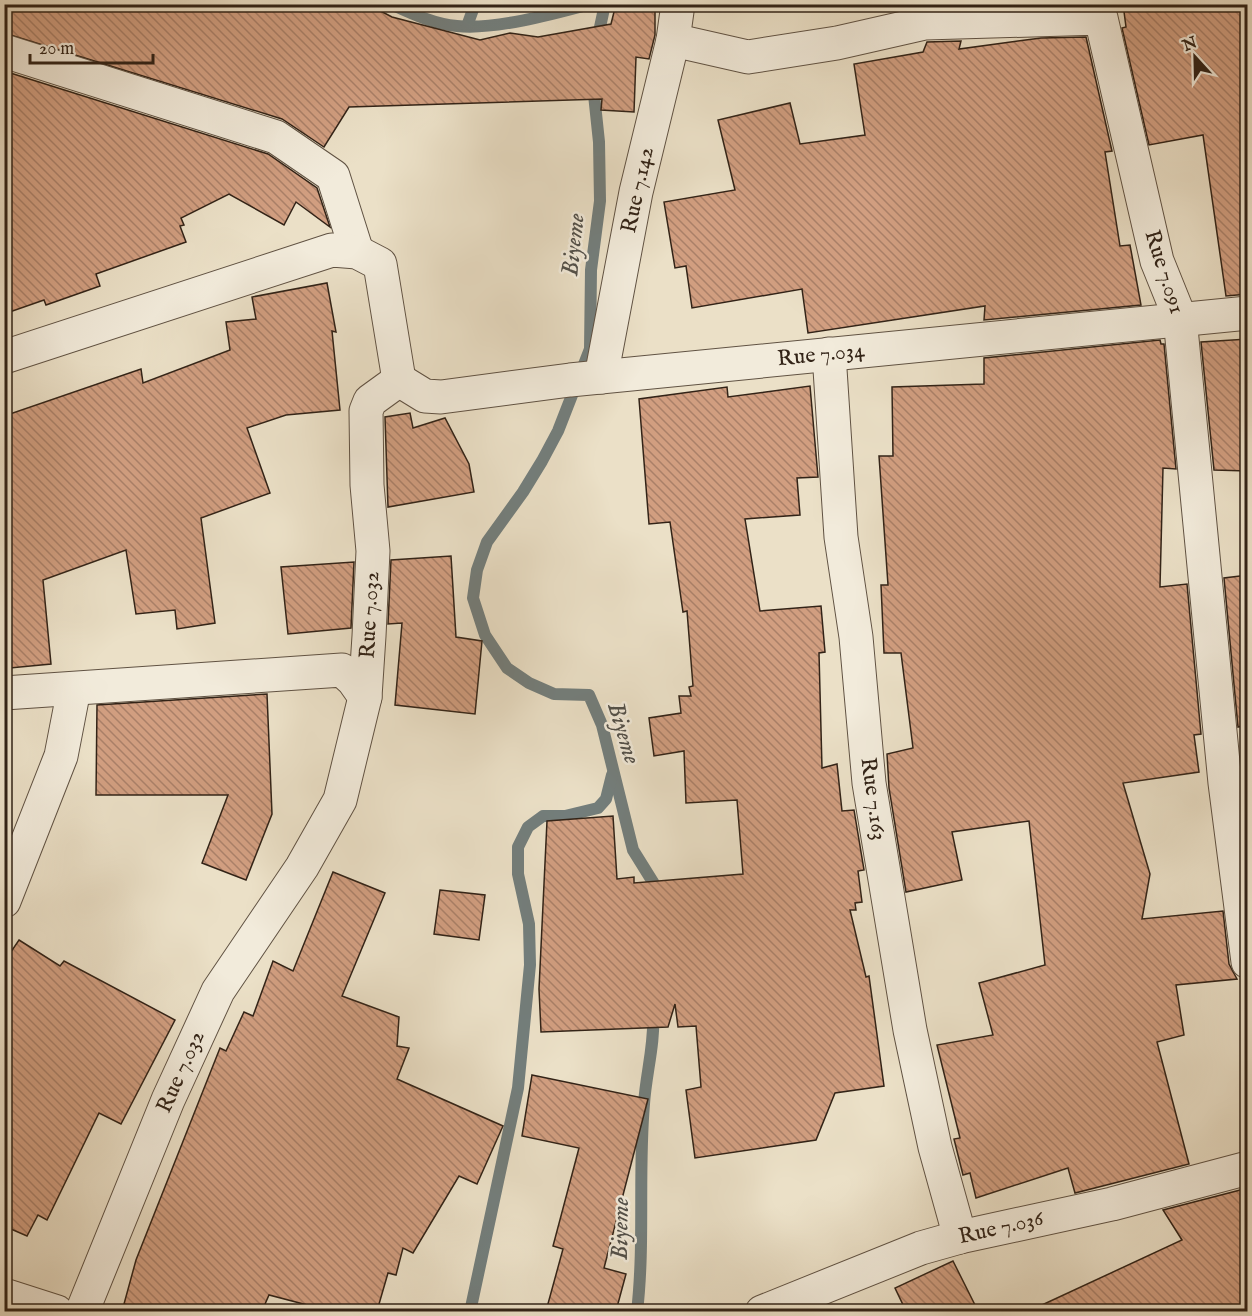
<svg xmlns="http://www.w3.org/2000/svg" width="1252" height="1316" viewBox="0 0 1252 1316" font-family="'IM FELL English',serif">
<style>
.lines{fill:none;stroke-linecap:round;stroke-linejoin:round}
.stream{stroke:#737e7c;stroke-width:12}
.building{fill:url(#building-back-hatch);stroke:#322317;stroke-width:1.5}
.minor-casing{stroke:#605243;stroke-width:35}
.minor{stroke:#f2ebdb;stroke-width:33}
.labels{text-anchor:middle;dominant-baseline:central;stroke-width:5;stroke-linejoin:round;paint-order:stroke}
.street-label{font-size:22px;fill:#322317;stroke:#f2ebdb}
.water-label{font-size:24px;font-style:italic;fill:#52504a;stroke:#f2ebdb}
</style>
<defs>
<pattern id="building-back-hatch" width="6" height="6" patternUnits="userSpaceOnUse" patternTransform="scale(1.5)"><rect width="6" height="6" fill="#d19e80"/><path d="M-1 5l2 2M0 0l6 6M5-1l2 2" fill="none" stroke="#aa8068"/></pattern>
</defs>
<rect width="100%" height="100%" fill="#ebe0c7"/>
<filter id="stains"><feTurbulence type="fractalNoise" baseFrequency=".00333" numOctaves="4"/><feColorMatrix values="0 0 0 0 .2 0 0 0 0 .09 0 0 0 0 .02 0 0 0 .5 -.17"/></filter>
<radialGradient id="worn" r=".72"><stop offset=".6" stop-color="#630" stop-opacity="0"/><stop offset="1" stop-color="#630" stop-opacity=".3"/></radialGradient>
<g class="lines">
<g class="stream">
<path d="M391,4C413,14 434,24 457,26C495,30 553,14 590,4"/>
<path d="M467,26L475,4"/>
<path d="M597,41L605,4"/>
<path d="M593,85L599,142L600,201L591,270L590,349L558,431L542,461L523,492L487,542L477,570L473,598L485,635L507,668L529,683L554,694L589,695L602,725L633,850L661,895"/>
<path d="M470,1312L518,1088L530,965L529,924L518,874V847L528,827L543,816H565L598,808L606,799L612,775"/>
<path d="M637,1312C645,1242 638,1173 644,1104C646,1073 655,1044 653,1013"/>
</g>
</g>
<g class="building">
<path d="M4,4L369,5L392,17L480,40L510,33L538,37L611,24L616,4H655V35L649,59L636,57L634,112L601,110L602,99L349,107L324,147L282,119L4,33Z"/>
<path d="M1123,4H1248V294L1226,296L1203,135L1149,145L1122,28L1126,27Z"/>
<path d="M1086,37L1112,151L1105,152L1120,246L1130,245L1141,305L984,320L985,306L808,333L802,289L692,308L686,266L675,268L664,202L735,190L718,120L790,103L800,144L865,135L854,64L923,52L927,42L961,41L959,49L1041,38Z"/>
<path d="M4,71L268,154L317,188L330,227L296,202L284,225L229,194L181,218L184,225L180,226L186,242L96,274L100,286L46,305L44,300L4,314Z"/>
<path d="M327,283L336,332L332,331L340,410L286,415L247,428L270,493L201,518L215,623L177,629L175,610L136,614L126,550L43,580L51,664L10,668L4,602V416L141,369L143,383L230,350L226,322L256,319L252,297Z"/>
<path d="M1248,339V471L1214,470L1201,342Z"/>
<path d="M1160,340L1161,344H1164L1176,469L1163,468L1160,587L1187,584L1201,734L1194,735L1199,772L1123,783L1150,874L1142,919L1223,911L1229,964L1237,979L1176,985L1184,1035L1157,1042L1189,1164L1075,1193L1068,1168L976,1198L970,1173L963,1175L954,1139L960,1138L937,1045L993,1035L979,983L1045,965L1029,821L952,832L962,880L906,892L889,788L887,754L913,748L901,653H884L881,585H888L879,456H893L892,387L984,384V358Z"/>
<path d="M810,386L818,477L797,478L800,515L745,519L760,611L821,606L825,652L819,653L822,768L837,764L842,811L854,810L864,870L858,871L862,902L855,903L856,910H850L866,977L869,976L884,1086L835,1093L816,1140L695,1158L686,1090L701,1087L696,1026L678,1027L675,1004L668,1027L541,1032L539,989L547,821L613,816L617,879L634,877V883L743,874L737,800L686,803L684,751L654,756L649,718L681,713L679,696H691L689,687L693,686L687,611L683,612L670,522L649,524L639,399L727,387L728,397Z"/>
<path d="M410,413L413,428L445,418L469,464L474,492L388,507L385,417Z"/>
<path d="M451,556L456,637L482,641L475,714L395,705L402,623L388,624L391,560Z"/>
<path d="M354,562L351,628L288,634L281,567Z"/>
<path d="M1248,575V725L1238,727L1224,578Z"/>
<path d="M267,694L272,814L246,880L202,863L228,795H96L97,705Z"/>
<path d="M333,872L385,893L342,996L399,1017L397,1046L409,1048L397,1079L503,1126L477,1184L459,1176L413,1253L403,1248L396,1275L388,1273L377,1311H330L269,1295L262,1311H153L124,1304L136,1260L220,1048L226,1051L244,1012L253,1016L273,961L293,971Z"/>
<path d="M440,890L485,895L479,940L434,934Z"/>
<path d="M19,940L60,966L64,961L175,1020L121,1124L99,1113L47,1220L38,1215L27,1236L4,1226V962Z"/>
<path d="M532,1075L648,1099L604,1268L626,1274L616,1311H546L563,1249L553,1246L579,1148L522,1136Z"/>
<path d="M1248,1188V1311H1029L1182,1240L1163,1210Z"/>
<path d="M953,1261L978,1311H906L895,1288Z"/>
</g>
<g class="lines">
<defs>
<g id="minor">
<path d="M673,40L748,57L837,43L925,23L1101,18L1157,261L1180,318L1225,783L1248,962"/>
<path d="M4,51L276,137L333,176L357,252"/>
<path d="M829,354L841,537L856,637L869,783L910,1030L935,1147L960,1237"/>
<path d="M4,357L332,250L357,252L380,264L399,380L370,401L366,411L367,485L373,551L369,636L365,697L340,800L302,867L218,991L168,1100L82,1312"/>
<path d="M601,377L636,192L673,40L678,4"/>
<path d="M399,380L425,396L441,397L570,380L1248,313"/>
<path d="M4,693L342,670L353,680L365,697"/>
<path d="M4,901L61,756L74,689"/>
<path d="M4,1295L57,1312"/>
<path d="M762,1312L921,1248L960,1237L1112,1204L1248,1168"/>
</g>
</defs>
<use href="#minor" class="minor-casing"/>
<use href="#minor" class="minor"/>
</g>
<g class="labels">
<g class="street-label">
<text transform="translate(638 190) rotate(-78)">Rue 7.142</text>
<text transform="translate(1164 272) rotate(72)">Rue 7.091</text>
<text transform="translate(821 355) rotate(-6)">Rue 7.034</text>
<text transform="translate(370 615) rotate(-87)">Rue 7.032</text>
<text transform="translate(873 799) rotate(82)">Rue 7.163</text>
<text transform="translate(181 1072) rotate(-66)">Rue 7.032</text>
<text transform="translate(1001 1228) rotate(-13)">Rue 7.036</text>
</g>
<g class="water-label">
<text transform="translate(574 245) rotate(-84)">Biyeme</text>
<text transform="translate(623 733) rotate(73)">Biyeme</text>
<text transform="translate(621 1229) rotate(-89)">Biyeme</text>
</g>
</g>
<rect width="1252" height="1316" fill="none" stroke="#ebe0c7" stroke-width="24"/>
<rect x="6" y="6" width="1240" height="1304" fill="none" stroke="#322317" stroke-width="3"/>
<rect x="12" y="12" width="1228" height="1292" fill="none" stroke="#322317" stroke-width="1.5"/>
<g transform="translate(1195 57) rotate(338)" stroke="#f2ebdb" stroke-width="4.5" paint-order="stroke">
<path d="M0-4.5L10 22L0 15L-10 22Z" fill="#322317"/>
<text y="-9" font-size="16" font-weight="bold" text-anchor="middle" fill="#322317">N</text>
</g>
<path d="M30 54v9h123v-9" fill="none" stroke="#322317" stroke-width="3"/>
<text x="39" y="54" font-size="18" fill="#322317" stroke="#f2ebdb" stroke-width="4.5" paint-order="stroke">20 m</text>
<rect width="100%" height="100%" filter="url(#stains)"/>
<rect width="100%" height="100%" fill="url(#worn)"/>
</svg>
